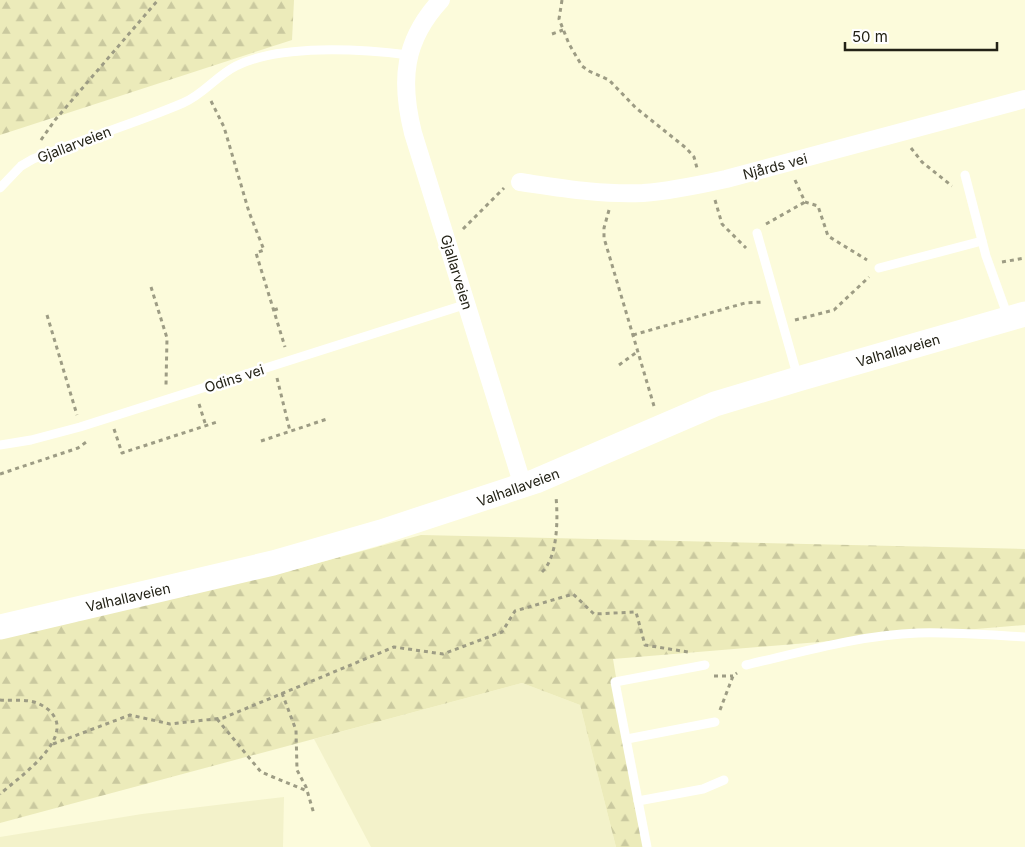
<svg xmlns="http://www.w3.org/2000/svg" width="1025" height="847" viewBox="0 0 1025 847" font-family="Inter,sans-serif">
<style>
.built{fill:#f3f2ca}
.forest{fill:url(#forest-firs)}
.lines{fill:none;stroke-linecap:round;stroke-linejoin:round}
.path{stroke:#9d9c84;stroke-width:3;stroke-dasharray:4 4;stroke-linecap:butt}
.lane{stroke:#fff;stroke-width:9}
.street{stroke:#fff;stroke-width:18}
.secondary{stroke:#fff;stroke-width:25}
.labels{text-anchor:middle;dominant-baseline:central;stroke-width:5;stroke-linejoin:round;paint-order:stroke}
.street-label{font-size:14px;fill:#232216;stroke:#fff}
</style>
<defs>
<pattern id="forest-firs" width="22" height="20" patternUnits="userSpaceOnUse" patternTransform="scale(1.25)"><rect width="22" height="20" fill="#ecebba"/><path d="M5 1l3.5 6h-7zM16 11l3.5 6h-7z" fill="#cac99f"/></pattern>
</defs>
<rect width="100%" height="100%" fill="#fcfbdb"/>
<g class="built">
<path d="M522,683L580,705L616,847H371L314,739Z"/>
<path d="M284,797L283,847H0V837L142,814Z"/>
</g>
<g class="forest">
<path d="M0,0H294L292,40L0,135Z"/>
<path d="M421,535L1025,549V625L613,659L644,847H616L580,705L522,683L0,823V637L289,571Z"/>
</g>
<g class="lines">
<g class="path">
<path d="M562,0L559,19L569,44L582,66L589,71L609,80L636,108L686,148L694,157L697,168"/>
<path d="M552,34L563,30"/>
<path d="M211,101L224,127L249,212L264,250L256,253L285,347"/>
<path d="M41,140L55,120L158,0"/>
<path d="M911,148L922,162L952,186"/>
<path d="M795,180L805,202L818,206L828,236L867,260"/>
<path d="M715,200L722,224L746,248"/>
<path d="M609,210L604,228V238L654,406"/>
<path d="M766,224L805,202"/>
<path d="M463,229L504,188"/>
<path d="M1002,262L1025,258"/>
<path d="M151,287L167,338L166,385"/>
<path d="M274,310L280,308"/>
<path d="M47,315L77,415"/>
<path d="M795,320L834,310L869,277"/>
<path d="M633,335L745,303L763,302"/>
<path d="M619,365L637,352"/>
<path d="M277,378L290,431"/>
<path d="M199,404L206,426"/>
<path d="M114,429L122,453L217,422"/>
<path d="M261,441L327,419"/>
<path d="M0,474L78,448L89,440"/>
<path d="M542,572C558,557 558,518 556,497"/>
<path d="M714,676H733"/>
<path d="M282,693L296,730L297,770L306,787L314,814"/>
<path d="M0,700C11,701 23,699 34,702C43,705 51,710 55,718C68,744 17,779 0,794"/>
<path d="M720,710L733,676L737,673"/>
<path d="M217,719L261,772L307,791"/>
<path d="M53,744L130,715L170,724L223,718L394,647L443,654L502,632L515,611L573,594L594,614L636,612L645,645L688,652"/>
</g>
<g class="lane">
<path d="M965,175L986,256L1008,317"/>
<path d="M0,188L21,166L33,159C82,139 134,124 183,103C203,95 216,76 236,66C280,44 360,49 409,55"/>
<path d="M757,233L798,378"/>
<path d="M879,268L982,241"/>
<path d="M0,445L31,440L80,427L467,304"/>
<path d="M746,665C802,652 860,635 918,633C954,632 990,635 1025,637"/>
<path d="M627,739L715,722"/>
<path d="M638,801L703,789L724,780"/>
<path d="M647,847L615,682L705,665"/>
</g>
<g class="street">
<path d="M441,0C403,41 400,81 413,133L523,486"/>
<path d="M520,182C561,188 602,195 643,193C671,191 699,185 726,179L1025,99"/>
</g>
<path class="secondary" d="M0,627L273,563L381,532L536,481L715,404L798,379L1025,314"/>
</g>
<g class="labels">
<g class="street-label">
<text transform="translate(74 144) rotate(-21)">Gjallarveien</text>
<text transform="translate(775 166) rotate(-15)">Njårds vei</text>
<text transform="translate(457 272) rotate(73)">Gjallarveien</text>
<text transform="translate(898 350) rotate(-16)">Valhallaveien</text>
<text transform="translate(234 378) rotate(-18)">Odins vei</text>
<text transform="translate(518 487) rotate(-20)">Valhallaveien</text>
<text transform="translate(128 597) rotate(-13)">Valhallaveien</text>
</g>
</g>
<path d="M845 42v8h152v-8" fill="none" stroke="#232216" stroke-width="2.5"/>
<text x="852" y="42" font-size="15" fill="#232216" stroke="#ffffff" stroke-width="4" paint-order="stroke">50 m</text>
</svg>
